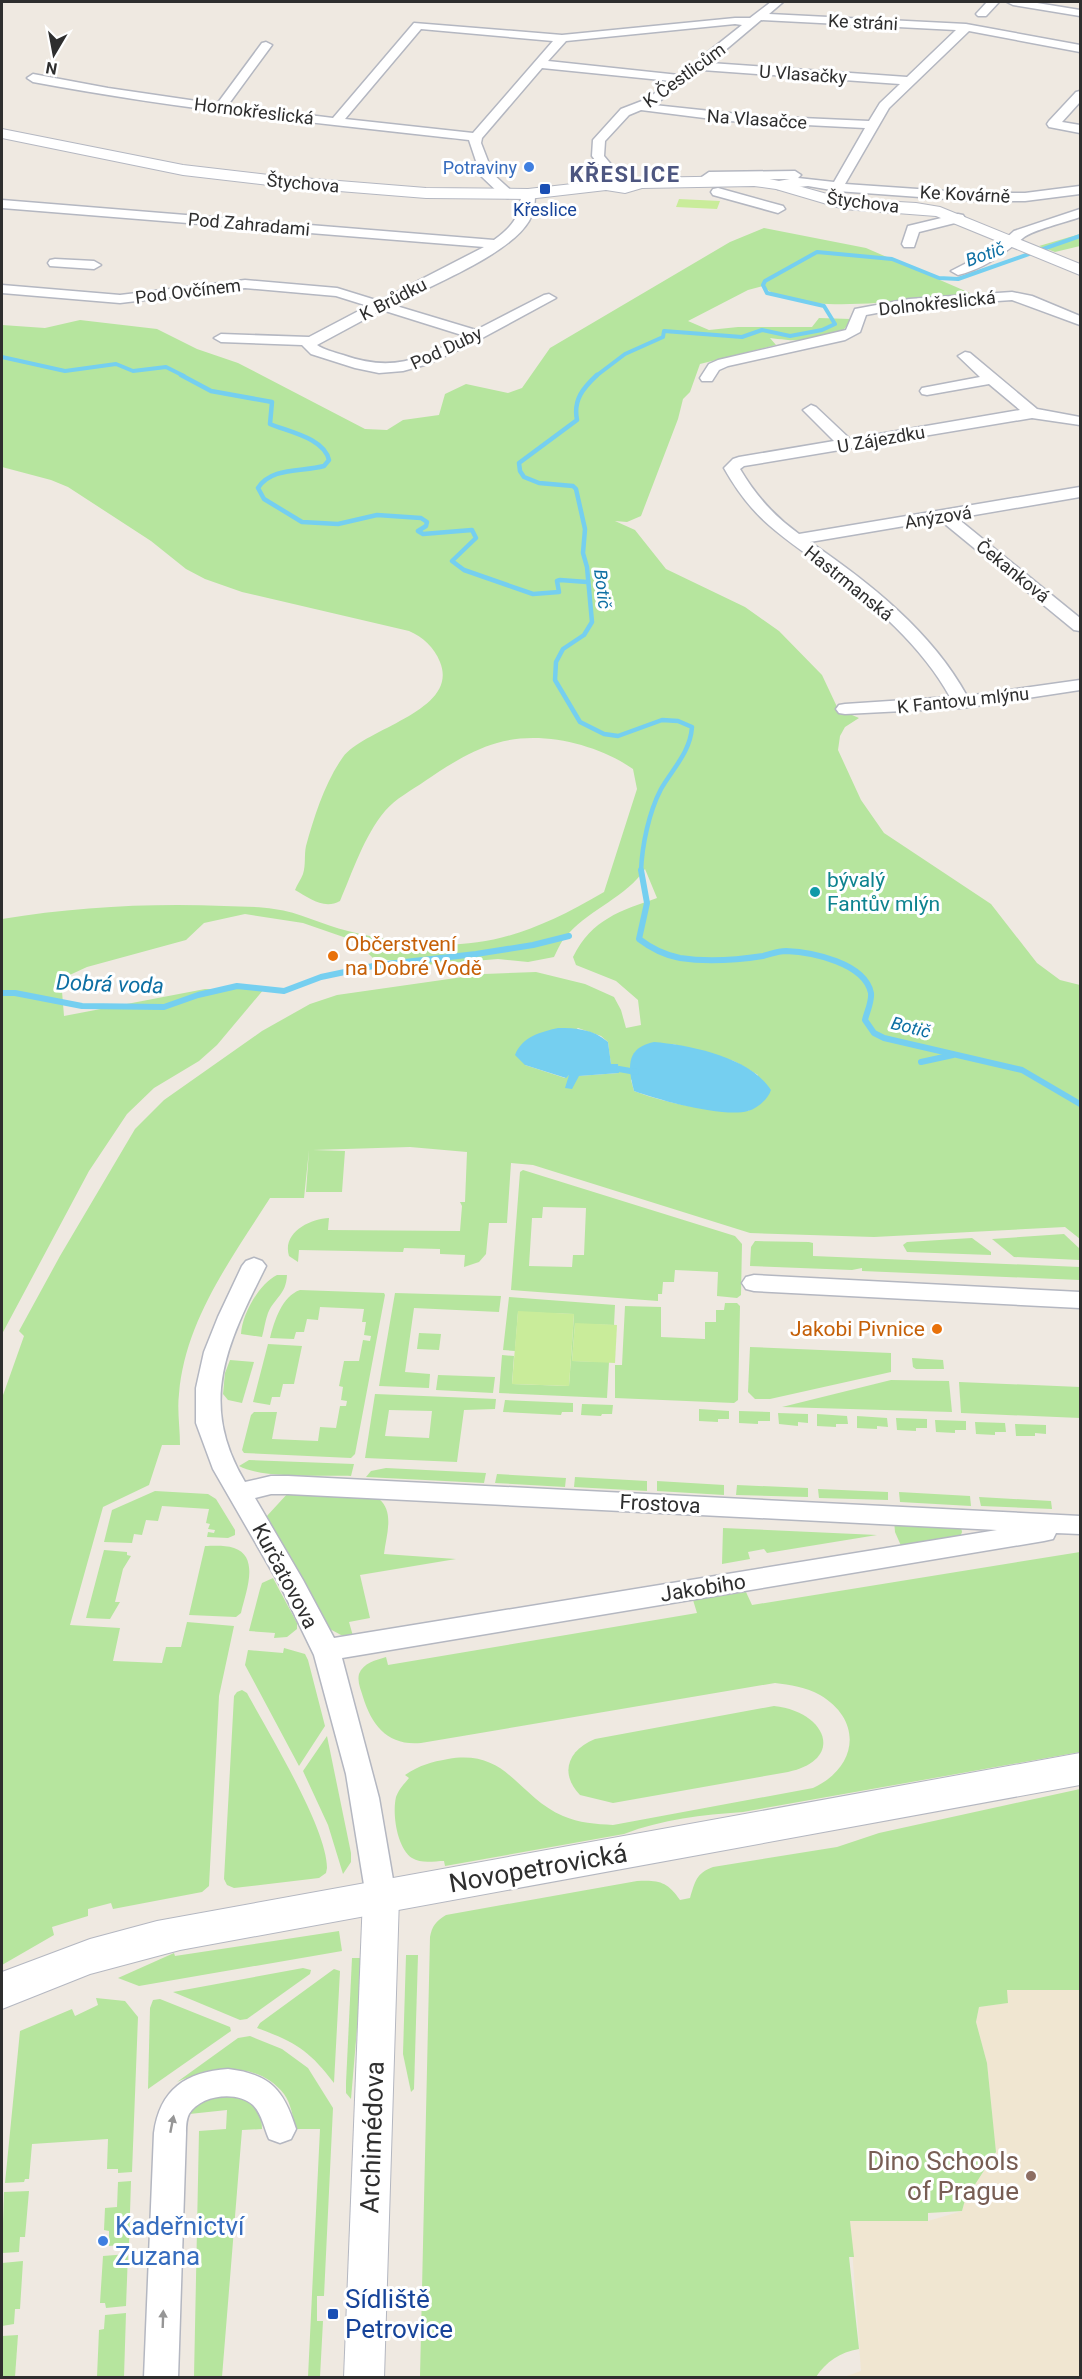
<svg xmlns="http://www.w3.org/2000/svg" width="1082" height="2379" viewBox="0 0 1082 2379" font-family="Roboto,sans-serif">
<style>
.education{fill:#f0e6d1}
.green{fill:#b6e59e;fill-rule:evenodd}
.pitch{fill:#c9ec9a}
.water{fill:#75cff0}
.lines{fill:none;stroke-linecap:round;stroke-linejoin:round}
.stream-far2{stroke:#75cff0;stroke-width:4}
.stream-far1{stroke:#75cff0;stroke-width:4.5}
.stream{stroke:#75cff0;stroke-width:6}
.minor-casing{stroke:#b4b7c1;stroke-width:3}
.tertiary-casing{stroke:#b4b7c1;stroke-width:2}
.secondary-casing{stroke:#b4b7c1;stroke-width:2}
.minor{fill:#fff;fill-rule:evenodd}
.tertiary{fill:#fff;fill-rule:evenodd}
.secondary{fill:#fff;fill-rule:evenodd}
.oneway{fill:#969696}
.shop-dot{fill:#3f7fe0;stroke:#fff;stroke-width:2}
.transit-dot{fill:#1a4fb4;stroke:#fff;stroke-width:2}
.culture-dot{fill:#0f9aa8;stroke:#fff;stroke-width:2}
.food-dot{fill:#e8710a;stroke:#fff;stroke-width:2}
.education-dot{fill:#8d6e63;stroke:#fff;stroke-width:2}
.labels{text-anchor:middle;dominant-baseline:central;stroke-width:6;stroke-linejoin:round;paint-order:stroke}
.far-street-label{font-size:18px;fill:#2e2e2e;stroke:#fff}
.far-shop-label{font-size:18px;fill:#366cbe;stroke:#fff;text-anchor:end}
.far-transit-label{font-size:18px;fill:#164399;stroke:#fff}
.far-water-label{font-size:18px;font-style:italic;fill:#0d6fa3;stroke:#fff}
.culture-label{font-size:21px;fill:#0d838f;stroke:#fff;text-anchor:start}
.food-label{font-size:21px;fill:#c56008;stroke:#fff;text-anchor:start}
.street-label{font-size:21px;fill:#2e2e2e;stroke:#fff}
.far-district-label{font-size:22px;font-weight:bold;letter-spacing:1.5px;fill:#4d5680;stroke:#fff}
.water-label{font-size:22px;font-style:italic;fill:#0d6fa3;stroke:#fff}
.near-street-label{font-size:26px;fill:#2e2e2e;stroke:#fff}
.near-education-label{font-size:26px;fill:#785e54;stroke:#fff;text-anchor:end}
.near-shop-label{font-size:26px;fill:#366cbe;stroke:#fff;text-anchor:start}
.near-transit-label{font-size:26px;fill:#164399;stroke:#fff;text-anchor:start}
</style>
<rect width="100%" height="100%" fill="#efe9e1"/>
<path class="education" d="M1007,1990H1080V2377L841,2378L861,2371L850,2221H928L962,2211L965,2200L996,2153L987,2063L976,2022L979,2007L1007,2003Z"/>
<g class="green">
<path d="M764,228L866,248L970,293C924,298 795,319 763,286L748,290L688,321L709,330L738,327H812L819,318L851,319C839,347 795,341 770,338L776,345L700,364L690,392L683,399L678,419L641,516L627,522L615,521L635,530L666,569L745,607L779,631L822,675L838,709L859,718L845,727L840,736L838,750L861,800L884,833L991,904L1037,963L1060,980L1080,985V1239L1065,1227L874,1237L750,1233L533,1165L511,1163L507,1223H489L486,1254L479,1262L464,1267L465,1255L440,1254V1249L404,1248L403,1252L299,1250L298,1262L289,1256C282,1233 309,1219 329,1218L328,1230L460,1231L462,1206L460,1202H465L467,1152L410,1147L313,1150L345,1151L342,1192H306L309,1150L304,1198H270C232,1258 185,1320 179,1394C177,1410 180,1428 180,1445H162L149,1485L103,1507L70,1625L120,1628L113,1661L162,1663L166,1647H181L187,1622L234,1626L219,1696L209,1886L202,1892L113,1909L111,1903L88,1909V1916L52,1927L54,1935L2,1965V1398L24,1336L19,1331L60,1256L135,1129L164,1100L262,1031L310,1004L337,995L484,974L536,972L585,984L614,997L621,1010L626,1028L641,1025L638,1000L616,981L576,965L573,957C592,919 620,911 657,898L645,869C626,897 592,908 569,933C562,939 558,949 554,957L528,962L498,959L424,965L373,958L355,941L303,923L245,914L204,923L186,940L87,967L61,979L64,1016L205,989H264L217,1045L199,1061L154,1088L127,1114L89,1171L2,1334V919C74,907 151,903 224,906C240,907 258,906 274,909C299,912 323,925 348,931C453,957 511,947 604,892L637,789L633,769C597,744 540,730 497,743C472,750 447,766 425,781C412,790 395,799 385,811C364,836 353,871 340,901C324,910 309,898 295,890C297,885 301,879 303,874C306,865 304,855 306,846C314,817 325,782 343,757C365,728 460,711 440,662C434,647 423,637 409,631L242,592L205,579L186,569L151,541L68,487L51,480L2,467V325L45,328L80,320L157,329L197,349L238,363L365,429L387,430L403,420L439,415L445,394L466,384L508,393L522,388L550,348L730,242ZM578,1028L601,1036L608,1042L611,1065L619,1073L578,1076L570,1074L565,1078L525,1065ZM673,1044L734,1061L758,1075L749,1111C709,1111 671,1105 634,1091L631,1080Z"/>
<path d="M1080,234V246L1055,252L1039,246Z"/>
<path d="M523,1170L735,1236L742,1244L741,1295L737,1298L717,1296L718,1272L675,1270L674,1282H663L662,1294H658V1301L511,1290L520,1172ZM543,1207L586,1208L584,1255H573L572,1267L529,1266L532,1218H542Z"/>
<path d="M1064,1234L1080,1249V1260L1014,1257L992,1239Z"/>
<path d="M972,1238L991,1252V1255L907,1252L903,1245L907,1242Z"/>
<path d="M755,1241L809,1242L813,1243V1256L1080,1267V1280L862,1271V1268L852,1270L750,1266L751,1247Z"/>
<path d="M277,1275H287C286,1295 275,1297 268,1313C265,1321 264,1330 262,1337L241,1334C242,1314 259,1284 277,1275Z"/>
<path d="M300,1290L384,1293L385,1295L355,1454L351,1458L244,1453L242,1450L251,1415L254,1412H277L272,1439L318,1441L320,1427L336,1428L340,1406H346L347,1401L341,1400L343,1387L339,1386L344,1361H359L363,1340L370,1341L371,1336L364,1335L366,1322H362L364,1309L320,1307L318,1320L307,1319L304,1332H296L294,1339L270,1338C274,1322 282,1296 300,1290Z"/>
<path d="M395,1293L501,1296L499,1312L414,1308L405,1372L430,1374L429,1388L379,1386Z"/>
<path d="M509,1297L615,1305L614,1325L575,1324L572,1361L609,1362L607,1398L499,1393L502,1355L514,1356L512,1384L569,1386L574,1314L518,1312L515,1351L503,1350Z"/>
<path d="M725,1303H737L740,1306L738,1400L734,1403L615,1398V1365H622L625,1306L661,1307V1337L705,1339V1322H716V1310H724Z"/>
<path d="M419,1333L441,1334L439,1350L417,1349Z"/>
<path d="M268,1344L302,1346L294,1384H283L280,1397H272L270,1405L253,1402Z"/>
<path d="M750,1347L891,1353V1372L770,1399H755L748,1392Z"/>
<path d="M912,1358L943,1360L944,1369H916L913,1367Z"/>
<path d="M230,1360L254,1362L242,1403L228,1400L223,1394L225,1373Z"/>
<path d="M438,1375L495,1377L493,1393L436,1390Z"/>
<path d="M891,1380L949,1381L952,1412L782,1407Z"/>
<path d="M959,1382L1080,1387V1418L961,1413Z"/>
<path d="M375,1394L496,1399L495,1409L464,1410L457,1462L365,1458ZM389,1410L432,1411L429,1438L385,1436Z"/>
<path d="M505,1400L573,1403V1412H562L561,1415L503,1412Z"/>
<path d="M582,1404L613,1405L612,1414H602L601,1416L581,1415Z"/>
<path d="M699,1409L729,1411V1419H718V1422L699,1421Z"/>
<path d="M739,1411L770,1412V1421H758V1424L739,1423Z"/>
<path d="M778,1413L808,1414V1423L798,1422V1426L779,1424Z"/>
<path d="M817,1414L847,1416L848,1424H836V1427L817,1426Z"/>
<path d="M857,1416L887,1418L888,1427L877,1426V1429L857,1428Z"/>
<path d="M896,1418L927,1419V1428H916V1431L897,1430Z"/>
<path d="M935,1420L966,1421V1430H955V1433L936,1432Z"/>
<path d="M975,1422L1005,1423L1006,1432H995V1435L976,1434Z"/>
<path d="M1015,1424L1046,1425V1434L1035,1433V1436H1016Z"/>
<path d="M249,1460L354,1464L351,1476C323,1475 263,1479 239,1466Z"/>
<path d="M386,1468L486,1473L484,1483L366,1477L371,1471Z"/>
<path d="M497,1474L566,1478L565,1487L495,1483Z"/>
<path d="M575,1477L647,1481V1491L574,1487Z"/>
<path d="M657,1481L724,1485V1495L657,1491Z"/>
<path d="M737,1485L808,1488V1497L736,1495Z"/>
<path d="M818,1489L888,1492V1500L819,1498Z"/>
<path d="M155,1491L208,1494L216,1499L235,1530V1535L228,1538L207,1537L208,1532L214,1533L215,1530L208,1529L210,1524L206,1523L209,1509L162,1506L158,1521L146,1520L142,1535L134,1534L132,1543L104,1542L112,1510Z"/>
<path d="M289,1492L379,1499C395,1512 386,1536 384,1554L456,1559L360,1575L370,1618L349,1622L353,1636L341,1635L328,1628L266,1517Z"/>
<path d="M899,1492L970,1496L971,1506L900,1502Z"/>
<path d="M979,1497L1051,1501L1052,1509L981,1506Z"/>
<path d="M894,1520L961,1527L962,1532L960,1537L902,1548L895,1532Z"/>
<path d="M723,1528L877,1535L767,1553L764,1549L748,1552L750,1559L722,1564Z"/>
<path d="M205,1546C213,1546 225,1545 234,1548C261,1557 245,1594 241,1613L236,1617L189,1615Z"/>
<path d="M104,1550L127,1552V1555L131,1556L123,1569L115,1602H120L110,1619L86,1618Z"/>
<path d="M1080,1552V1752L743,1812C702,1815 663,1819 624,1834L445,1866L444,1861C434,1861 421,1864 412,1858C397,1848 392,1814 396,1797C399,1789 404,1784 409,1778L405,1775C420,1765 431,1762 448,1759C508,1749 517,1796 563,1816C579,1823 596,1824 613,1825L813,1788C857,1768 864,1721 820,1695C806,1687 790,1685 775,1683L421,1743C388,1746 372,1726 363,1697C361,1690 357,1682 359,1674C363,1663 376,1660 386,1657L388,1665L697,1613L693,1600L746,1592L752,1605Z"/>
<path d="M273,1578L297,1623V1629L287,1637L274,1638L275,1633L249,1631L260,1589L262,1583Z"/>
<path d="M284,1648L305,1654L308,1660L325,1726L299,1766L245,1665L248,1650L283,1653Z"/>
<path d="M242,1690L247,1693C268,1732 327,1828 327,1868L326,1873L319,1878L234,1888L227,1885L224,1879L234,1696L237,1692Z"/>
<path d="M774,1706C825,1711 847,1759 788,1772L613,1803L580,1795C559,1773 568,1750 595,1739Z"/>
<path d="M327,1736L351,1853V1862L343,1874L328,1825L303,1771Z"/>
<path d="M1080,1789V1990H1007L1008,2003L979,2007L976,2022L987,2063L996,2152L965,2200L962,2211L928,2213V2221H850L854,2257H849L859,2349C840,2352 826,2362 816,2377H420L430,1937C432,1926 436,1921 446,1915L637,1881C658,1880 667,1881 680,1900L690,1898C695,1882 696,1873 713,1867L837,1847L879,1833Z"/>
<path d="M339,1931L342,1951L139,1986L118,1978L174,1953L175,1956Z"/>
<path d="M406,1955H418L414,2089L411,2092L403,2054Z"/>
<path d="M352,1958H363L351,2099L346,2093V2083Z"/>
<path d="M303,1968L311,1970L310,1974L247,2019L240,2020L173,1992Z"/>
<path d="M334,1969L340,1971L334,2083C309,2050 295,2042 257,2028L260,2023Z"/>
<path d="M96,1998L125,2001L138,2017L132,2172L118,2173V2169H107L108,2139L32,2144L29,2179H25L24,2182L5,2183L20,2031L72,2009L75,2016L98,2005Z"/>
<path d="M160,1999L230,2027L231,2031L148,2089L150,2008L153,2000Z"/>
<path d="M250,2036L282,2049L308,2068L333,2108L324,2296H317V2321H323L320,2377H308L320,2129H296C293,2118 291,2103 284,2094C257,2060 211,2067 177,2082L238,2038Z"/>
<path d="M224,2094C245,2098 262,2105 262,2129L242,2130L222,2377H194L199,2131L226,2129L227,2110L180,2115L197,2101Z"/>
<path d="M131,2181L129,2244L109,2246V2231L104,2230L105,2208L117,2207L118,2182Z"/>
<path d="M29,2191L25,2237H20L19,2252L2,2253L4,2192Z"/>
<path d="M128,2254L126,2306L106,2308L105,2303H100L103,2256Z"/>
<path d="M23,2261L20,2309H15L14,2324L2,2326V2263Z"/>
<path d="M126,2313L124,2377H97L99,2330L104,2329L105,2315Z"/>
<path d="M18,2335L15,2377H2V2336Z"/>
</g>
<g class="pitch">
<path d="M679,199L720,201L717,209L676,207Z"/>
<path d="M518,1311L574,1314L569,1386L512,1384Z"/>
<path d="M575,1323L617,1325L615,1363L572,1361Z"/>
</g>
<g class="water">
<path d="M558,1028C576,1028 593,1029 608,1042L611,1064H618L619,1073L579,1076L572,1089L565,1088L569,1075L566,1078L525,1065L515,1055C522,1037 540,1032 558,1028Z"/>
<path d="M654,1042C690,1045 750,1057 771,1090C768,1099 758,1108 748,1111C724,1118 658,1100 634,1091C628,1068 625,1048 654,1042Z"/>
</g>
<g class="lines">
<g class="stream-far2">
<path d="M2,357L65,371L116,364L133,371L166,367L184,376"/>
<path d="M596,376L625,354L663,337L664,331L742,337L762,330L790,336L822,330L835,324L824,306L767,293L763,285L765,281L817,252L892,259L939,278L958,279L1080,236"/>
</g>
<g class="stream-far1">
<path d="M181,375L211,391L272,402L270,424C289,432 324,438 329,460L324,466C302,472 271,467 258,488L264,499L302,522L338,524L377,515L421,518L427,522L426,526L418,531L423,534L472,530L476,538L452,561L464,570L533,594L559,592L557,581L560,580L587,582"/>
<path d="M597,375C583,388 573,400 577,420L519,463L520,471L524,477L539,483L573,486L576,489L585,529L583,553L587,567L592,622L584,635L563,649L556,662L555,680L580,722L604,734L618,736L662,720L678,721L692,727C690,753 673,768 661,789C649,812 642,845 641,871"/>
</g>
<g class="stream">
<path d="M641,870L647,903L639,939C652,949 664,955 680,958C706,962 737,960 763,956C771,954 778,951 786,951C812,952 865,963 871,993C872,1002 867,1011 865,1020L874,1033L884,1038L1022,1070L1080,1104"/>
<path d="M2,993H15L82,1006L164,1007L198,995L237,986L284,991L321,977L378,965L476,954L533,945L569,936"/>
<path d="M921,1062L953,1055"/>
<path d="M619,1069L636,1072"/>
</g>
<defs>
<g id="minor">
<path d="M771,2H783L769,14L966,24L1080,45V52L969,31L889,108L845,184L975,193H1025L1080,186V194L1025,201H975L837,191L808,186L778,189L772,185L773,182L790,179L712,180L702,185L696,181L709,172L795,171L801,175L798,178L834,182L865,128L728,121L641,110L629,115L605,141L604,156L623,179L617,183L612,182L592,156L593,140L621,109L647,99L671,81L542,68L482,138L481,143L493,174L515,194L508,198L503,197L481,176L469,140C323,124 177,109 33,82L27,78L33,74L108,88L217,104L262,43L266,42L272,45L228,105L333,118L414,23L562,35L735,18H750ZM761,20L956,30L907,77L710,63ZM735,24L742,25L679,75L548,61L566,41ZM421,29L553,41L473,133L345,119ZM702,70L900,84L880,103L869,121L757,116L654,105Z"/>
<path d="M987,2H999L986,16H978L976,14Z"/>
<path d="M1007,2H1031L1080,10V16L1013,5Z"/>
<path d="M1080,91V102L1062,122L1080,125V133L1049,127L1047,124L1049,121L1076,92Z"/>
<path d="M718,188L783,206L785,209L778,213L713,195L711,192L713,189Z"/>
<path d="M528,190L535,194C535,204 534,212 529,221C509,255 429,286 393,305L476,330L544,295L549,294L556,298L473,343L428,364L403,371L379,373L355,368L311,354L302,345L221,342L214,338L221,334L309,337L368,306L336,296L245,288L120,303L2,293V285L120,295L245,280L337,288L379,301L484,247L2,208V200L494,240C512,227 521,216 521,194ZM382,310L465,336C419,359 394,373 343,355C334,352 324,350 317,345Z"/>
<path d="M1080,209V217C1067,222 1032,230 1023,238C1001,255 986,268 958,275L951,271L994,249L1014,231Z"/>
<path d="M958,214L963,215L965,218L963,221L919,232L914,247H904L902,244L908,226Z"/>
<path d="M55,259L94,261L101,265L94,269L50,266L48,263L50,260Z"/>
<path d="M1012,292L1032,296L1080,316V325L1012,300L909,307L866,315L860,332L845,340L728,366L719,370L712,381H702L700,378L709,364L718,360L846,330L855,309L909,299Z"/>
<path d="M965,352L970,353L1037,409L1080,417V425L1032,418L744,466L740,469C756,496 774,516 799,534L1080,487V497L957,518L1080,618V631L1074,630L940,520L810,542C870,583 932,632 967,696L1080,680V690L962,708L845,714L839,713L836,709L839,705L845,704L950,697C922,646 873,604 827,569C780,534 754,521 724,468L733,459L739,457L834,441L803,410L811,405L816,407L850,439L1020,410L989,384L927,395L922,394L920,391L922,388L980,377L958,356Z"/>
<path d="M254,1258L262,1261L266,1266C228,1342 197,1402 245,1482L271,1476H288L1080,1516V1534L1056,1533L1053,1539L1044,1541L342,1658L379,1798L396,1897L391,1906L381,1909L371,1906L366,1897L346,1774L314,1655L281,1587L213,1469L196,1423V1388L204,1352L218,1317L242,1266L246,1261ZM271,1494H288L997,1530L334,1638L303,1580L255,1498Z"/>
<path d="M754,1275L1080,1292V1308L754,1291L746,1289L742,1283L746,1277Z"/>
<path d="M228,2069C270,2074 284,2090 296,2129L291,2139L280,2143L269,2139C264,2128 262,2114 253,2105C237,2090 200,2095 189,2114C186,2120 186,2127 186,2133L178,2378H144L154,2133C160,2089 186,2072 228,2069Z"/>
</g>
<g id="tertiary">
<path d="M2,129L183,165L277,176L426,188L528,189L608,180L622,184L613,179L621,174L636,178L754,176L784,182L845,199L916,203L940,207L1080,264V275L936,216L844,209L776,189L754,186L642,188L625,193L606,190L528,199L426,198L277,186L183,175L2,138Z"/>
<path d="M381,1882L393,1887L399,1897L384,2378H344L363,1897L369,1887Z"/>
</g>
<path id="secondary" d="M1080,1753V1785L180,1950L90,1974L2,2009V1972L90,1939L157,1921Z"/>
</defs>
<use href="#minor" class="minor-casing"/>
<use href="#tertiary" class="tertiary-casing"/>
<use href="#secondary" class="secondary-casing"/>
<use href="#minor" class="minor"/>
<use href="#tertiary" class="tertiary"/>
<use href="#secondary" class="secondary"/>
</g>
<defs><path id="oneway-solid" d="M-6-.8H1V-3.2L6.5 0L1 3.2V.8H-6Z" transform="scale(1.5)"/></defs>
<g class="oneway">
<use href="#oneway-solid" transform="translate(172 2124) rotate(-79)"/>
<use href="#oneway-solid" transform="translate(163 2319) rotate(-88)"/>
</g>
<g class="shop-dot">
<circle cx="529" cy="167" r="6"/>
<circle cx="103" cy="2241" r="6"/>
</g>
<g class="transit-dot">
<rect x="539" y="183" width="12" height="12" rx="3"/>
<rect x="327" y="2308" width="12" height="12" rx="3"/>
</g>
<circle class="culture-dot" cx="815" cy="892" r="6"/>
<g class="food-dot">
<circle cx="333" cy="956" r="6"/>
<circle cx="937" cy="1329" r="6"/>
</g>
<circle class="education-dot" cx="1031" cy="2176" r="6"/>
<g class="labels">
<g class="far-street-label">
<text transform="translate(863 22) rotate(3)">Ke stráni</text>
<text transform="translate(803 74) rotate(4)">U Vlasačky</text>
<text transform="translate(684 75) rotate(-36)">K Čestlicům</text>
<text transform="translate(254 111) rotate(7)">Hornokřeslická</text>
<text transform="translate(757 119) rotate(4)">Na Vlasačce</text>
<text transform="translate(303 183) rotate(5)">Štychova</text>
<text transform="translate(965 194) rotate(3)">Ke Kovárně</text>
<text transform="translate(863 202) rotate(7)">Štychova</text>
<text transform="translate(249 224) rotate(5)">Pod Zahradami</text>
<text transform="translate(188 291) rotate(-7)">Pod Ovčínem</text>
<text transform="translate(393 299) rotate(-27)">K Brůdku</text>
<text transform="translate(937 303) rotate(-6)">Dolnokřeslická</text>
<text transform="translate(446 348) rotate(-25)">Pod Duby</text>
<text transform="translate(881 439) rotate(-10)">U Zájezdku</text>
<text transform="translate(938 517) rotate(-9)">Anýzová</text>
<text transform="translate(1013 571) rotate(39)">Čekanková</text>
<text transform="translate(849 583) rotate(39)">Hastrmanská</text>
<text transform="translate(963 700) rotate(-6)">K Fantovu mlýnu</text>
</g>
<g class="far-shop-label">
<text x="517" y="167">Potraviny</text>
</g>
<g class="far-transit-label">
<text x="545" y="209">Křeslice</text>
</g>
<g class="far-water-label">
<text transform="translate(985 254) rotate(-19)">Botič</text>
<text transform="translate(603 589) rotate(83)">Botič</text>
<text transform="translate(911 1027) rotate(14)">Botič</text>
</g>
<g class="culture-label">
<text x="827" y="880">bývalý<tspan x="827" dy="24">Fantův mlýn</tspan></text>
</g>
<g class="food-label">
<text x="345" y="944">Občerstvení<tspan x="345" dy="24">na Dobré Vodě</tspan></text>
<text x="925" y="1329" text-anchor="end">Jakobi Pivnice</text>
</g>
<g class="street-label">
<text transform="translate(660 1504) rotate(3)">Frostova</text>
<text transform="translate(285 1576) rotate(62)">Kurčatovova</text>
<text transform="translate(703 1588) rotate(-9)">Jakobiho</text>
</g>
<g class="far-district-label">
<text x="625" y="174">KŘESLICE</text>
</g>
<g class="water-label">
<text transform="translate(110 984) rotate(2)">Dobrá voda</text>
</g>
<g class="near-street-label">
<text transform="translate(538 1868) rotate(-10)">Novopetrovická</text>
<text transform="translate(372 2137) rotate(-88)">Archimédova</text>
</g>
<g class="near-education-label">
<text x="1019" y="2161">Dino Schools<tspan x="1019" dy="30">of Prague</tspan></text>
</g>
<g class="near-shop-label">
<text x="115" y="2226">Kadeřnictví<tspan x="115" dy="30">Zuzana</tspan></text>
</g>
<g class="near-transit-label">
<text x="345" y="2299">Sídliště<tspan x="345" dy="30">Petrovice</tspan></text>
</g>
</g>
<rect width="1082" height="2379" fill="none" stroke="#2e2e2e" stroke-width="6"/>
<g transform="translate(54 54) rotate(190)" stroke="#ffffff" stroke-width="4.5" paint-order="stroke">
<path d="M0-4.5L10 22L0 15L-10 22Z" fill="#2e2e2e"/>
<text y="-9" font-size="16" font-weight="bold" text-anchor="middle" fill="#2e2e2e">N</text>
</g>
</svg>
